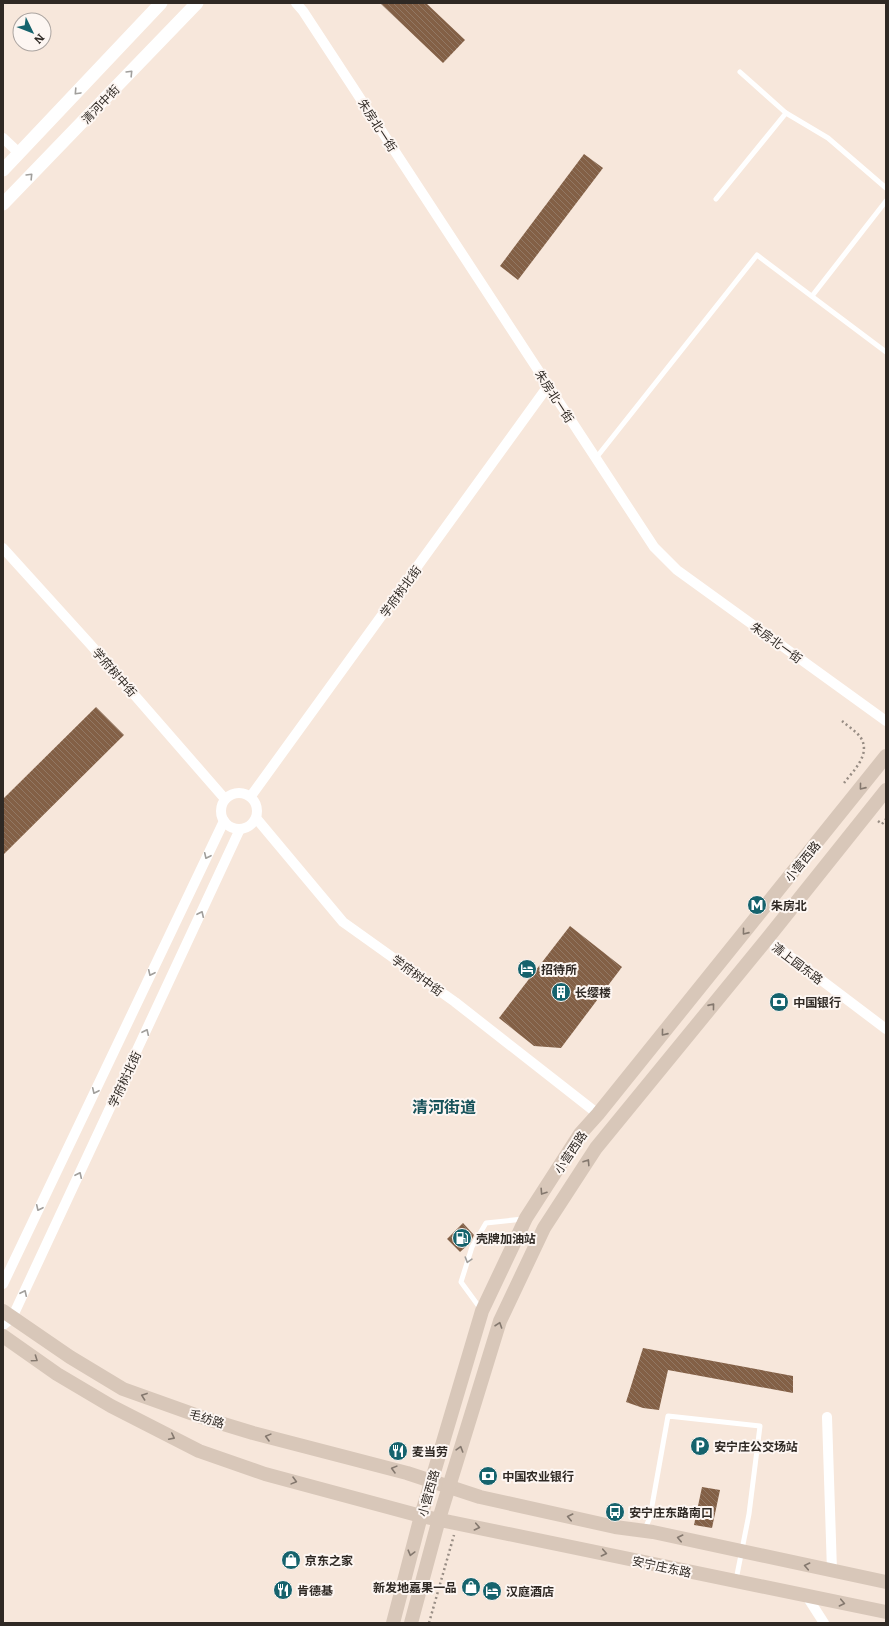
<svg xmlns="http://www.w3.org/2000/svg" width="889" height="1626" viewBox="0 0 889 1626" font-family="Literata,'Noto Sans SC',serif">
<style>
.building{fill:url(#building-back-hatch)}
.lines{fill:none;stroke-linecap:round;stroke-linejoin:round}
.path{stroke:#988d84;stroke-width:2.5;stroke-dasharray:2 3;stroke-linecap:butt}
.service{stroke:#fff;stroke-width:5}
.minor{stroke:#fff;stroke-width:10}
.tertiary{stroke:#fff;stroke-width:13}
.secondary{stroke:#d8c7b9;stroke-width:14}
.oneway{stroke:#a19f9c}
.oneway2{stroke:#84786e}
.labels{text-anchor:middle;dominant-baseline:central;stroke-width:4;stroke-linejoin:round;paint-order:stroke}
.street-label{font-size:12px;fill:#2f2924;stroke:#fdf6f2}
.poi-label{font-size:12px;font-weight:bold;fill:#2f2924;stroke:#fdf6f2;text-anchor:start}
.district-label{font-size:16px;font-weight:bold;fill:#17525a;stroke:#fdf6f2}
</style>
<defs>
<pattern id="building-back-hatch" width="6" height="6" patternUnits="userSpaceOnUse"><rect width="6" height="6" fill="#836046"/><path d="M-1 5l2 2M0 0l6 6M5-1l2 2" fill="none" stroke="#927864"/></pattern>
</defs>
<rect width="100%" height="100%" fill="#f7e7db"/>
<g class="building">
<path d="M380,3H426L465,40L443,63Z"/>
<path d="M584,154L603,168L518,280L500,266Z"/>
<path d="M96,707L124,735L3,855V799Z"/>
<path d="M570,926L622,967L561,1048L534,1046L499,1018Z"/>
<path d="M463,1223L474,1235L470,1243L460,1252L447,1239Z"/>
<path d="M643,1348L793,1376V1393L668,1370L659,1410L643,1408L626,1402Z"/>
<path d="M702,1487L720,1490L712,1528L694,1525Z"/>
</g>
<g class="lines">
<g class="path">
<path d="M842,721C848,726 857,732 861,738C871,755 853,771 844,783"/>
<path d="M878,821L882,824L886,819"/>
<path d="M429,1623L454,1535"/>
</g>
<g class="service">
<path d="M740,72L786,113L828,138L886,188"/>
<path d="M716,199L786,113"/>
<path d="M812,296L886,201"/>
<path d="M596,458L757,255L886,352"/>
<path d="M480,1308L461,1282L472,1247L486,1223L523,1219"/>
<path d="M645,1529L650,1517L668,1416L760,1426L749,1514L736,1580"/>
</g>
<g class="minor">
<path d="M296,3L303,11L654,547L677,570L886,721"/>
<path d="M3,138L19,153"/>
<path d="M3,548L90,644L225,799"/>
<circle cx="239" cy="811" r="18"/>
<path d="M251,796L548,386"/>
<path d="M256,818L343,922L455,1002L598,1114"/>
<path d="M767,939L886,1029"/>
<path d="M3,1284L224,821"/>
<path d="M3,1325L12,1318L240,829"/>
<path d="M827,1417L832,1571"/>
<path d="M806,1595L824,1623"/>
</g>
<g class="tertiary">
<path d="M3,170L161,3"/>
<path d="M3,204L197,3"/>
</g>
<g class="secondary">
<path d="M3,1311L70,1357L123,1389L207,1419L253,1433L407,1473L480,1497L615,1527L653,1532L886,1582"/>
<path d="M3,1336L57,1374L111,1406L199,1451L265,1474L421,1516L886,1612"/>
<path d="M393,1623L421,1516L482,1311L526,1218L580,1134L598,1114L886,756"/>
<path d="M411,1623L439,1519L500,1321L544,1228L596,1148L767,939L886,790"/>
</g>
</g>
<defs><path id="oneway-chevron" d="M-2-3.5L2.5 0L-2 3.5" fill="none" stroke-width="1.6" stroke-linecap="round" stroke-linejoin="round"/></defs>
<g class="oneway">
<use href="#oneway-chevron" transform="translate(130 73) rotate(-46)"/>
<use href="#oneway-chevron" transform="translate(77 92) rotate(133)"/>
<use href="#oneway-chevron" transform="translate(30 176) rotate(-46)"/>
<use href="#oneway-chevron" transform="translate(207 856) rotate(115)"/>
<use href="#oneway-chevron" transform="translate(201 914) rotate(-65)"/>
<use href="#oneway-chevron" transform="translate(151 973) rotate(115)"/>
<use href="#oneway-chevron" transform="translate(146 1032) rotate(-65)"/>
<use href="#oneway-chevron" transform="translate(95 1091) rotate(115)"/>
<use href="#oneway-chevron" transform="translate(79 1175) rotate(-65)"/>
<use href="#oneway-chevron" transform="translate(39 1208) rotate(115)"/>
<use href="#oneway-chevron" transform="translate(468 1260) rotate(107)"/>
<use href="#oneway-chevron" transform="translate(24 1293) rotate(-65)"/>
</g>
<g class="oneway2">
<use href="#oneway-chevron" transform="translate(862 787) rotate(129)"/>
<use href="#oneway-chevron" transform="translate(745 932) rotate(129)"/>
<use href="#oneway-chevron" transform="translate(712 1006) rotate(-51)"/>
<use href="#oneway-chevron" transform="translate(664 1033) rotate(129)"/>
<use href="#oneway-chevron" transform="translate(587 1162) rotate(-57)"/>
<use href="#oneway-chevron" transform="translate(543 1192) rotate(123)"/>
<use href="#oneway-chevron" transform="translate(499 1325) rotate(-71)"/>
<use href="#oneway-chevron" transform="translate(35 1359) rotate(35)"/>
<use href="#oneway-chevron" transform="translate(144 1396) rotate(-160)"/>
<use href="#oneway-chevron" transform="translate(172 1437) rotate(27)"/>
<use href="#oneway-chevron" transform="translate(268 1437) rotate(-165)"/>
<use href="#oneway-chevron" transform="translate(460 1449) rotate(-73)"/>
<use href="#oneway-chevron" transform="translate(394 1469) rotate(-165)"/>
<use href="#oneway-chevron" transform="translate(294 1481) rotate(15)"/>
<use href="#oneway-chevron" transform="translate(570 1517) rotate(-167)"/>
<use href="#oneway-chevron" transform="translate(477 1527) rotate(12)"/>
<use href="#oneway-chevron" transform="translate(680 1538) rotate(-167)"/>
<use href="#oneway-chevron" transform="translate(411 1553) rotate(105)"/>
<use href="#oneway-chevron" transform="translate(604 1553) rotate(12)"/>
<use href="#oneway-chevron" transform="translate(807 1566) rotate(-168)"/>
<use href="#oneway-chevron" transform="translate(842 1603) rotate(12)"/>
</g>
<defs>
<symbol id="metro-disc" viewBox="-11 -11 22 22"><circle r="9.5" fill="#16636d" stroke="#fdf6f2"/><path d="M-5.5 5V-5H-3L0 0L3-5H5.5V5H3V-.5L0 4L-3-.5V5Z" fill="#fff"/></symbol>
<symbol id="hotel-disc" viewBox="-11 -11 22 22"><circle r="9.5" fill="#16636d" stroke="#fdf6f2"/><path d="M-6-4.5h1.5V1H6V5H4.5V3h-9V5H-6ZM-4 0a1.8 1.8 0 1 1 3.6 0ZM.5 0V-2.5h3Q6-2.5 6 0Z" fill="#fff"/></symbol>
<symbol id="building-disc" viewBox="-11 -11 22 22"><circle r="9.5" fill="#16636d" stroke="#fdf6f2"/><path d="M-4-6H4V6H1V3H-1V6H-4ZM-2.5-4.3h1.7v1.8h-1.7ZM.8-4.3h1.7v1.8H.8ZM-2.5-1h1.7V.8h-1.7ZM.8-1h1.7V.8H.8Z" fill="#fff"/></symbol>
<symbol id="bank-disc" viewBox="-11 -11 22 22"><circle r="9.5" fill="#16636d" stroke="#fdf6f2"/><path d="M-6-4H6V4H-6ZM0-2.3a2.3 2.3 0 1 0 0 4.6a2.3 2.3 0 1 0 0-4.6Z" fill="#fff"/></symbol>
<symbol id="fuel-disc" viewBox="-11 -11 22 22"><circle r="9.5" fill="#16636d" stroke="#fdf6f2"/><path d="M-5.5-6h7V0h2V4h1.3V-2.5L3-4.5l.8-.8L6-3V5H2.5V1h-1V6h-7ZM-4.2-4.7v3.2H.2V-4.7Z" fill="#fff"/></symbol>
<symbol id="parking-disc" viewBox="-11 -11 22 22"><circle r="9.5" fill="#16636d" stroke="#fdf6f2"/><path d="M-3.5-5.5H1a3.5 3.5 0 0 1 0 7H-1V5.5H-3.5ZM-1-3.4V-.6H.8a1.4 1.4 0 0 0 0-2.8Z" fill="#fff"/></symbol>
<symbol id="restaurant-disc" viewBox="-11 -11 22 22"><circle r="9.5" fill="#16636d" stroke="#fdf6f2"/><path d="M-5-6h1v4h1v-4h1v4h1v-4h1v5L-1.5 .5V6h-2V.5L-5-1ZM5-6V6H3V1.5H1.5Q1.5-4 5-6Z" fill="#fff"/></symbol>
<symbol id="bus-disc" viewBox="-11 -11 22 22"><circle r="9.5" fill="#16636d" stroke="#fdf6f2"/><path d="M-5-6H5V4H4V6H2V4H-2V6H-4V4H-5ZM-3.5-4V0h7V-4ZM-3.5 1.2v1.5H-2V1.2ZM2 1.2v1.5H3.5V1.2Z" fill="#fff"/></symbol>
<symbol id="shop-disc" viewBox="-11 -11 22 22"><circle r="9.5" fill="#16636d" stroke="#fdf6f2"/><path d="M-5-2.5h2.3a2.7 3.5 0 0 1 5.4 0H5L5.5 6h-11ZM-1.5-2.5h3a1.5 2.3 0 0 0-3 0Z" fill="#fff"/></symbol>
</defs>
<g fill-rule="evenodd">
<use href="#metro-disc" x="746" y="894" width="22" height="22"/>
<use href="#hotel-disc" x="516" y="958" width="22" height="22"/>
<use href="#building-disc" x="550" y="981" width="22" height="22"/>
<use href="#bank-disc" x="768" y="991" width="22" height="22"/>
<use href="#fuel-disc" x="451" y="1227" width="22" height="22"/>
<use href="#parking-disc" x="689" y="1435" width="22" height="22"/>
<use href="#restaurant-disc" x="387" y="1440" width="22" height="22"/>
<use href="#bank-disc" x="477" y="1465" width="22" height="22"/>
<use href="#bus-disc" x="604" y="1501" width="22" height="22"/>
<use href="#shop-disc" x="280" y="1549" width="22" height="22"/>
<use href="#shop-disc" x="460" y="1576" width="22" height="22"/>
<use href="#restaurant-disc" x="272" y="1579" width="22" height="22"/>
<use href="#hotel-disc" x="481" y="1580" width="22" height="22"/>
</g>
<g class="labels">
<g class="street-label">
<text transform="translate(100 104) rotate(-46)">清河中街</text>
<text transform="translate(378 125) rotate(57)">朱房北一街</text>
<text transform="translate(555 396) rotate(57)">朱房北一街</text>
<text transform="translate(400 591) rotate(-54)">学府树北街</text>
<text transform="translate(777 642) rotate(36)">朱房北一街</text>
<text transform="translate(115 672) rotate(49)">学府树中街</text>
<text transform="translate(802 861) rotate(-51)">小营西路</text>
<text transform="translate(798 963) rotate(37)">清上园东路</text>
<text transform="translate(418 975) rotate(36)">学府树中街</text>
<text transform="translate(124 1079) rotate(-65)">学府树北街</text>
<text transform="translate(570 1152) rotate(-56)">小营西路</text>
<text transform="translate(207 1418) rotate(18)">毛纺路</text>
<text transform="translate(428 1493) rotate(-74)">小营西路</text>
<text transform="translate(662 1566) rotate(12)">安宁庄东路</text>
</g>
<g class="poi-label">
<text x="771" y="905">朱房北</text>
<text x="541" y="969">招待所</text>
<text x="575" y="992">长缨楼</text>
<text x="793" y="1002">中国银行</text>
<text x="476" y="1238">壳牌加油站</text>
<text x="714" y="1446">安宁庄公交场站</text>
<text x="412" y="1451">麦当劳</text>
<text x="502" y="1476">中国农业银行</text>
<text x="629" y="1512">安宁庄东路南口</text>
<text x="305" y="1560">京东之家</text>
<text x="457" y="1587" text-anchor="end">新发地嘉果一品</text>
<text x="297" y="1590">肯德基</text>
<text x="506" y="1591">汉庭酒店</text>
</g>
<g class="district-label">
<text x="444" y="1106">清河街道</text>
</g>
</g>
<rect width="889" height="1626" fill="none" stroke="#2f2924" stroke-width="8"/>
<g transform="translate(32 32) rotate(133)"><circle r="19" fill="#fdf6f2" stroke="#aba4a0"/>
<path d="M0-3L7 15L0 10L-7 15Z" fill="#16636d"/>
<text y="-6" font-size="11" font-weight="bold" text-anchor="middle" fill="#2f2924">N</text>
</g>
</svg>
